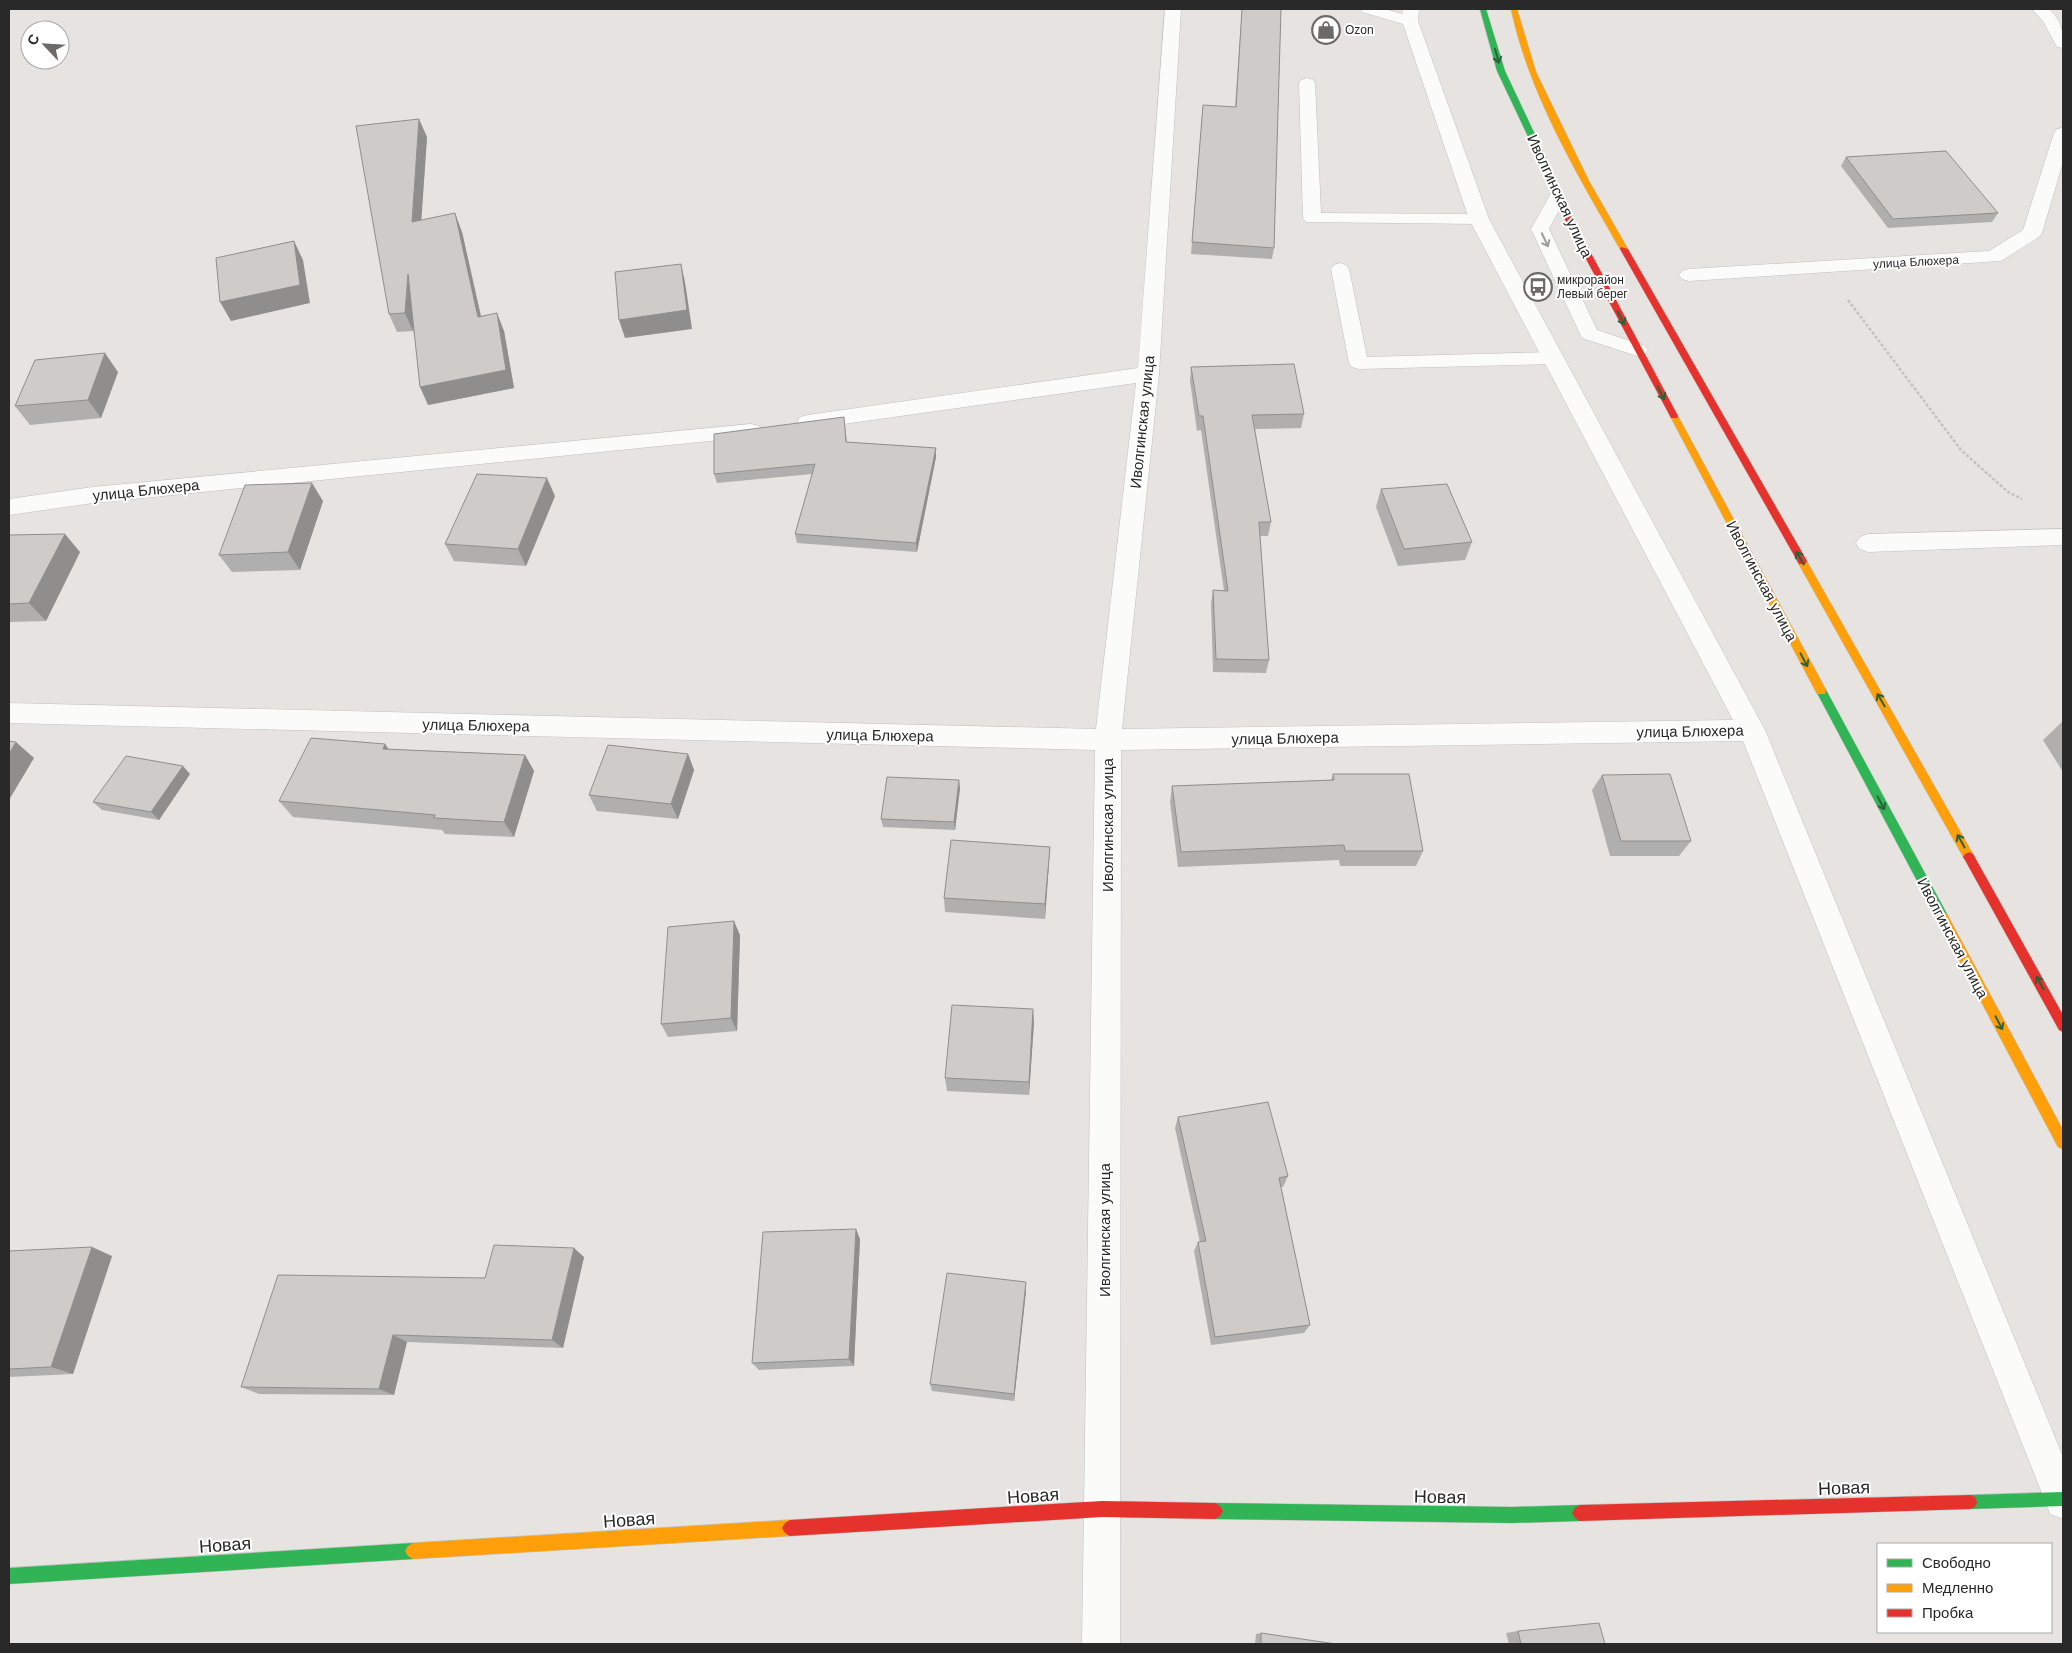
<svg xmlns="http://www.w3.org/2000/svg" width="2072" height="1653" viewBox="0 0 2072 1653" font-family="Helvetica,sans-serif">
<style>
.lines{fill:none;stroke-linecap:round;stroke-linejoin:round}
.lane-casing{stroke:#c0c0c1;stroke-width:1}
.street-casing{stroke:#c0c0c1;stroke-width:1}
.fast-casing{stroke:#c0c0c1;stroke-width:1}
.slow-casing{stroke:#c0c0c1;stroke-width:1}
.jam-casing{stroke:#c0c0c1;stroke-width:1}
.path{stroke:#c3c2c2;stroke-width:2.5;stroke-dasharray:3 2;stroke-linecap:butt}
.lane{fill:#fbfbfa;fill-rule:evenodd}
.street{fill:#fbfbfa;fill-rule:evenodd}
.fast{fill:#30b455;fill-rule:evenodd}
.slow{fill:#ff9f0a;fill-rule:evenodd}
.jam{fill:#e5322d;fill-rule:evenodd}
.wall{fill:#b1afad}
.shaded-wall{fill:#908e8d}
.building{fill:#cecbc9;stroke:#908e8d}
.oneway{stroke:#2c613b}
.oneway2{stroke:#9c9c9c}
.labels{text-anchor:middle;dominant-baseline:central;stroke-width:4;stroke-linejoin:round;paint-order:stroke}
.far-poi-label{font-size:12px;fill:#292929;stroke:#fff;text-anchor:start}
.far-street-label{font-size:12px;fill:#292929;stroke:#fff}
.street-label{font-size:15px;fill:#292929;stroke:#fff}
.near-street-label{font-size:18px;fill:#292929;stroke:#fff}
</style>
<rect width="100%" height="100%" fill="#e6e3e0"/>
<g class="lines">
<defs>
<g id="lane">
<path d="M1307,78L1313,80L1315,83L1321,213L1479,214L1485,215L1488,219L1485,223L1479,224L1306,222L1303,218L1299,83L1301,80Z"/>
<path d="M1557,192L1563,193L1566,197L1549,229L1597,330L1645,346L1648,350L1645,354L1638,356L1631,354L1582,338L1580,334L1531,229L1551,193Z"/>
<path d="M1340,263L1346,265L1349,269L1367,357L1553,352L1560,354L1563,358L1560,362L1553,364L1359,369L1352,367L1349,363L1331,269L1334,265Z"/>
</g>
<g id="street">
<path d="M1165,9H1181L1159,374L1122,729L1733,720L1469,219L1403,24L1362,12L1360,9H1385L1402,14L1403,9H1419L1418,21L1489,219L1765,730L2063,1457V1519L2050,1514L2045,1501L1743,741L1121,750L1120,1644H1082L1095,750L9,723V703L1096,729L1136,383L808,429L800,427L797,422L800,417L808,415L1138,368Z"/>
<path d="M2032,9H2049C2062,21 2063,31 2063,48L2057,47L2043,21Z"/>
<path d="M2063,128V162L2042,233L2039,237L2001,261L1689,281L1682,279L1679,275L1682,271L1689,269L1989,251L2023,230L2054,133L2057,129Z"/>
<path d="M751,424L759,426L762,431L759,436L93,503L9,515V499L93,487Z"/>
<path d="M2063,529V545L1868,552L1860,549L1856,543L1860,537L1868,534Z"/>
</g>
<g id="fast">
<path d="M1480,9H1486L1505,71L1557,181L1562,199L1561,201L1554,199L1549,181L1497,71Z"/>
<path d="M1821,687L1825,688L1947,914L1949,918L1947,922L1943,923L1939,922L1816,691Z"/>
<path d="M2063,1492L2062,1506L1970,1509L1965,1507L1963,1502L1965,1497L1970,1495Z"/>
<path d="M1215,1503L1512,1507L1580,1505L1585,1508L1588,1513L1585,1518L1580,1521L1512,1523L1215,1519L1210,1516L1207,1511L1210,1506Z"/>
<path d="M413,1543L418,1546L421,1551L418,1556L413,1559L9,1584V1568Z"/>
</g>
<g id="slow">
<path d="M1511,9H1517L1536,72L1589,181L1628,249L1627,251L1620,249C1577,174 1529,94 1511,9Z"/>
<path d="M1674,413L1678,416L1825,688L1826,691L1825,694H1817L1670,416Z"/>
<path d="M1802,557L1805,558L1973,854L1975,857L1973,860L1969,862L1965,860L1797,561Z"/>
<path d="M1943,913L1947,914L2063,1130V1149L2058,1147L1939,922L1937,918L1939,914Z"/>
<path d="M790,1520L795,1523L798,1528L795,1533L790,1536L413,1559L408,1556L405,1551L408,1546L413,1543Z"/>
</g>
<g id="jam">
<path d="M1555,197L1562,199L1678,416L1677,418H1671L1670,416L1554,199Z"/>
<path d="M1621,247L1628,249L1807,561L1805,564H1799L1620,249Z"/>
<path d="M1969,852L1973,854L2063,1015V1032L2059,1030L1965,860L1963,857L1965,854Z"/>
<path d="M1970,1495L1975,1497L1977,1502L1975,1507L1970,1509L1580,1521L1575,1518L1572,1513L1575,1508L1580,1505Z"/>
<path d="M1102,1501L1215,1503L1220,1506L1223,1511L1220,1516L1215,1519L1102,1517L790,1536L785,1533L782,1528L785,1523L790,1520Z"/>
</g>
</defs>
<use href="#lane" class="lane-casing"/>
<use href="#street" class="street-casing"/>
<use href="#fast" class="fast-casing"/>
<use href="#slow" class="slow-casing"/>
<use href="#jam" class="jam-casing"/>
<path class="path" d="M1848,300L1961,450L2008,492L2022,499"/>
<use href="#lane" class="lane"/>
<use href="#street" class="street"/>
<use href="#fast" class="fast"/>
<use href="#slow" class="slow"/>
<use href="#jam" class="jam"/>
</g>
<g class="wall">
<path d="M1242,9H1281L1274,248L1272,259L1191,254L1202,117L1235,107Z"/>
<path d="M427,137L421,220L462,232L481,316L504,331L514,388L428,405L413,329V331L397,332L389,314Z"/>
<path d="M1846,157L1998,213L1992,222L1888,228L1841,166Z"/>
<path d="M1191,367L1304,414L1301,428L1255,429L1271,522L1268,536H1260L1269,660L1266,673L1213,672L1211,604L1213,590L1224,591L1201,430L1197,431L1190,381Z"/>
<path d="M118,372L101,418L30,425L15,406Z"/>
<path d="M845,426L847,442L936,448V457L917,552L797,543L795,534L812,474L717,483L714,474Z"/>
<path d="M1381,489L1472,542L1465,560L1398,566L1376,507Z"/>
<path d="M555,496L526,566L454,561L445,544Z"/>
<path d="M323,501L300,570L232,572L219,555Z"/>
<path d="M9,535L80,552L46,621L9,622Z"/>
<path d="M2063,721V772L2043,740Z"/>
<path d="M385,744L388,749L525,755L534,771L514,837L445,834L442,830L293,817L279,801Z"/>
<path d="M688,754L694,770L678,819L597,811L589,795Z"/>
<path d="M190,774L159,820L102,810L93,802Z"/>
<path d="M1333,774L1423,851L1416,866H1340L1339,860L1178,867L1170,802L1172,786L1331,780Z"/>
<path d="M1602,775L1691,841L1679,856H1610L1592,790Z"/>
<path d="M960,788L955,830L883,827L881,819Z"/>
<path d="M1050,847L1049,862L1045,919L945,912L944,898Z"/>
<path d="M740,935L737,1031L668,1037L661,1024Z"/>
<path d="M1034,1022L1029,1095L947,1091L945,1078Z"/>
<path d="M1178,1117L1288,1176L1283,1187H1281L1310,1325L1304,1333L1211,1345L1194,1251L1198,1242H1200L1175,1128Z"/>
<path d="M860,1239L854,1366L759,1370L752,1363Z"/>
<path d="M9,1251L112,1256L73,1374L9,1377Z"/>
<path d="M584,1257L563,1348L407,1342L394,1395L259,1394L241,1387L485,1278Z"/>
<path d="M1026,1291L1014,1401L932,1391L930,1384Z"/>
<path d="M1518,1631L1605,1644H1509L1506,1633Z"/>
<path d="M1261,1633L1336,1644H1255L1256,1634Z"/>
</g>
<g class="shaded-wall">
<path d="M419,119L427,137L420,240L412,222Z"/>
<path d="M455,213L462,232L485,335L478,317Z"/>
<path d="M294,241L303,260L310,303L231,321L220,302Z"/>
<path d="M681,264L685,282L692,329L625,338L619,320Z"/>
<path d="M408,274L416,292L413,331L405,313Z"/>
<path d="M497,313L504,331L514,388L428,405L420,387Z"/>
<path d="M105,353L118,372L101,418L88,400Z"/>
<path d="M936,448V457L917,552L916,543Z"/>
<path d="M547,478L555,496L526,566L518,549Z"/>
<path d="M312,483L323,501L300,570L288,552Z"/>
<path d="M65,534L80,552L46,621L29,603Z"/>
<path d="M16,742L34,758L9,800V754Z"/>
<path d="M385,744L396,760L383,749Z"/>
<path d="M688,754L694,770L678,819L671,804Z"/>
<path d="M525,755L534,771L514,837L504,822Z"/>
<path d="M183,766L190,774L159,820L151,812Z"/>
<path d="M959,780L960,788L955,830L954,822Z"/>
<path d="M1050,847L1049,862L1045,919V904Z"/>
<path d="M734,921L740,935L737,1031L731,1018Z"/>
<path d="M1033,1009L1034,1022L1029,1095V1082Z"/>
<path d="M856,1229L860,1239L854,1366L849,1359Z"/>
<path d="M92,1247L112,1256L73,1374L51,1367Z"/>
<path d="M574,1248L584,1257L563,1348L552,1340Z"/>
<path d="M1026,1282V1291L1014,1401V1394Z"/>
<path d="M393,1335L407,1342L394,1395L379,1389Z"/>
</g>
<g class="building">
<path d="M1242,9H1281L1274,248L1192,242L1203,105L1236,107Z"/>
<path d="M419,119L412,222L455,213L478,317L497,313L506,370L420,387L408,274L405,313L389,314L356,126Z"/>
<path d="M1946,151L1998,213L1893,219L1846,157Z"/>
<path d="M294,241L300,285L220,302L216,258Z"/>
<path d="M681,264L687,310L619,320L615,272Z"/>
<path d="M105,353L88,400L15,406L35,360Z"/>
<path d="M1294,364L1304,414L1252,415L1271,522H1259L1269,660L1216,659L1213,590L1228,591L1203,416H1199L1191,367Z"/>
<path d="M844,417L846,442L936,448L916,543L795,534L815,464L714,474V434Z"/>
<path d="M477,474L547,478L518,549L445,544Z"/>
<path d="M312,483L288,552L219,555L245,485Z"/>
<path d="M1447,484L1472,542L1404,549L1381,489Z"/>
<path d="M65,534L29,603L9,604V535Z"/>
<path d="M311,738L385,744L383,749L525,755L504,822L434,818L435,815L279,801Z"/>
<path d="M9,741L16,742L9,754Z"/>
<path d="M608,745L688,754L671,804L589,795Z"/>
<path d="M126,756L183,766L151,812L93,802Z"/>
<path d="M1333,774H1409L1423,851H1345L1344,845L1181,852L1172,786L1334,780Z"/>
<path d="M1670,774L1691,841H1621L1602,775Z"/>
<path d="M887,777L959,780L954,822L881,819Z"/>
<path d="M951,840L1050,847L1045,904L944,898Z"/>
<path d="M734,921L731,1018L661,1024L668,927Z"/>
<path d="M952,1005L1033,1009L1029,1082L945,1078Z"/>
<path d="M1268,1102L1288,1176L1279,1178L1310,1325L1215,1337L1198,1242L1206,1241L1178,1117Z"/>
<path d="M856,1229L849,1359L752,1363L763,1232Z"/>
<path d="M494,1245L574,1248L552,1340L393,1335L379,1389L241,1387L278,1275L485,1278Z"/>
<path d="M92,1247L51,1367L9,1369V1251Z"/>
<path d="M947,1273L1026,1282L1014,1394L930,1384Z"/>
<path d="M1599,1623L1605,1644H1521L1518,1631Z"/>
<path d="M1261,1633L1336,1644H1261Z"/>
</g>
<defs><path id="oneway-shaft" d="M-6 0H5M1.5-3L5.5 0L1.5 3" fill="none" stroke-width="1.6" stroke-linecap="round" stroke-linejoin="round" transform="scale(1.25)"/></defs>
<g class="oneway">
<use href="#oneway-shaft" transform="translate(1497 56) rotate(74)"/>
<use href="#oneway-shaft" transform="translate(1621 318) rotate(62)"/>
<use href="#oneway-shaft" transform="translate(1661 393) rotate(62)"/>
<use href="#oneway-shaft" transform="translate(1800 558) rotate(-120)"/>
<use href="#oneway-shaft" transform="translate(1804 660) rotate(62)"/>
<use href="#oneway-shaft" transform="translate(1881 700) rotate(-120)"/>
<use href="#oneway-shaft" transform="translate(1881 803) rotate(62)"/>
<use href="#oneway-shaft" transform="translate(1961 841) rotate(-119)"/>
<use href="#oneway-shaft" transform="translate(2040 983) rotate(-119)"/>
<use href="#oneway-shaft" transform="translate(1999 1023) rotate(62)"/>
</g>
<use class="oneway2" href="#oneway-shaft" transform="translate(1545 240) rotate(65)"/>
<defs>
<symbol id="shop-ring" viewBox="-11 -11 22 22"><circle r="9.5" fill="#fff" stroke="#6b6a69" stroke-width="1.5"/><path d="M-5-2.5h2.3a2.7 3.5 0 0 1 5.4 0H5L5.5 6h-11ZM-1.5-2.5h3a1.5 2.3 0 0 0-3 0Z" fill="#6b6a69"/></symbol>
<symbol id="bus-ring" viewBox="-11 -11 22 22"><circle r="9.5" fill="#fff" stroke="#6b6a69" stroke-width="1.5"/><path d="M-5-6H5V4H4V6H2V4H-2V6H-4V4H-5ZM-3.5-4V0h7V-4ZM-3.5 1.2v1.5H-2V1.2ZM2 1.2v1.5H3.5V1.2Z" fill="#6b6a69"/></symbol>
</defs>
<g fill-rule="evenodd">
<use href="#shop-ring" x="1310" y="14" width="32" height="32"/>
<use href="#bus-ring" x="1522" y="271" width="32" height="32"/>
</g>
<g class="labels">
<g class="far-poi-label">
<text x="1345" y="30">Ozon</text>
<text x="1557" y="280">микрорайон<tspan x="1557" dy="14">Левый берег</tspan></text>
</g>
<g class="far-street-label">
<text transform="translate(1916 262) rotate(-3)">улица Блюхера</text>
</g>
<g class="street-label">
<text transform="translate(1560 196) rotate(65)">Иволгинская улица</text>
<text transform="translate(1142 422) rotate(-84)">Иволгинская улица</text>
<text transform="translate(146 490) rotate(-6)">улица Блюхера</text>
<text transform="translate(1762 581) rotate(62)">Иволгинская улица</text>
<text transform="translate(476 725) rotate(1)">улица Блюхера</text>
<text transform="translate(1690 731) rotate(-1)">улица Блюхера</text>
<text transform="translate(880 735) rotate(1)">улица Блюхера</text>
<text transform="translate(1285 738) rotate(-1)">улица Блюхера</text>
<text transform="translate(1107 825) rotate(-90)">Иволгинская улица</text>
<text transform="translate(1953 938) rotate(62)">Иволгинская улица</text>
<text transform="translate(1104 1230) rotate(-90)">Иволгинская улица</text>
</g>
<g class="near-street-label">
<text transform="translate(1844 1488) rotate(-2)">Новая</text>
<text transform="translate(1033 1496) rotate(-4)">Новая</text>
<text transform="translate(1440 1497) rotate(1)">Новая</text>
<text transform="translate(629 1520) rotate(-4)">Новая</text>
<text transform="translate(225 1545) rotate(-4)">Новая</text>
</g>
</g>
<rect width="2072" height="1653" fill="none" stroke="#292929" stroke-width="20"/>
<rect x="1877" y="1543" width="175" height="90" fill="#ffffff" stroke="#a9a9a9"/>
<rect x="1887" y="1559" width="25" height="8" fill="#30b455" stroke="#a9a9a9"/>
<text x="1922" y="1568" font-size="15" fill="#292929">Свободно</text>
<rect x="1887" y="1584" width="25" height="8" fill="#ff9f0a" stroke="#a9a9a9"/>
<text x="1922" y="1593" font-size="15" fill="#292929">Медленно</text>
<rect x="1887" y="1609" width="25" height="8" fill="#e5322d" stroke="#a9a9a9"/>
<text x="1922" y="1618" font-size="15" fill="#292929">Пробка</text>
<g transform="translate(45 45) rotate(295)"><circle r="24" fill="#ffffff" stroke="#a9a9a9"/>
<path d="M0-4L9 19L0 12L-9 19Z" fill="#6b6a69"/>
<text y="-8" font-size="14" font-weight="bold" text-anchor="middle" fill="#292929">С</text>
</g>
</svg>
